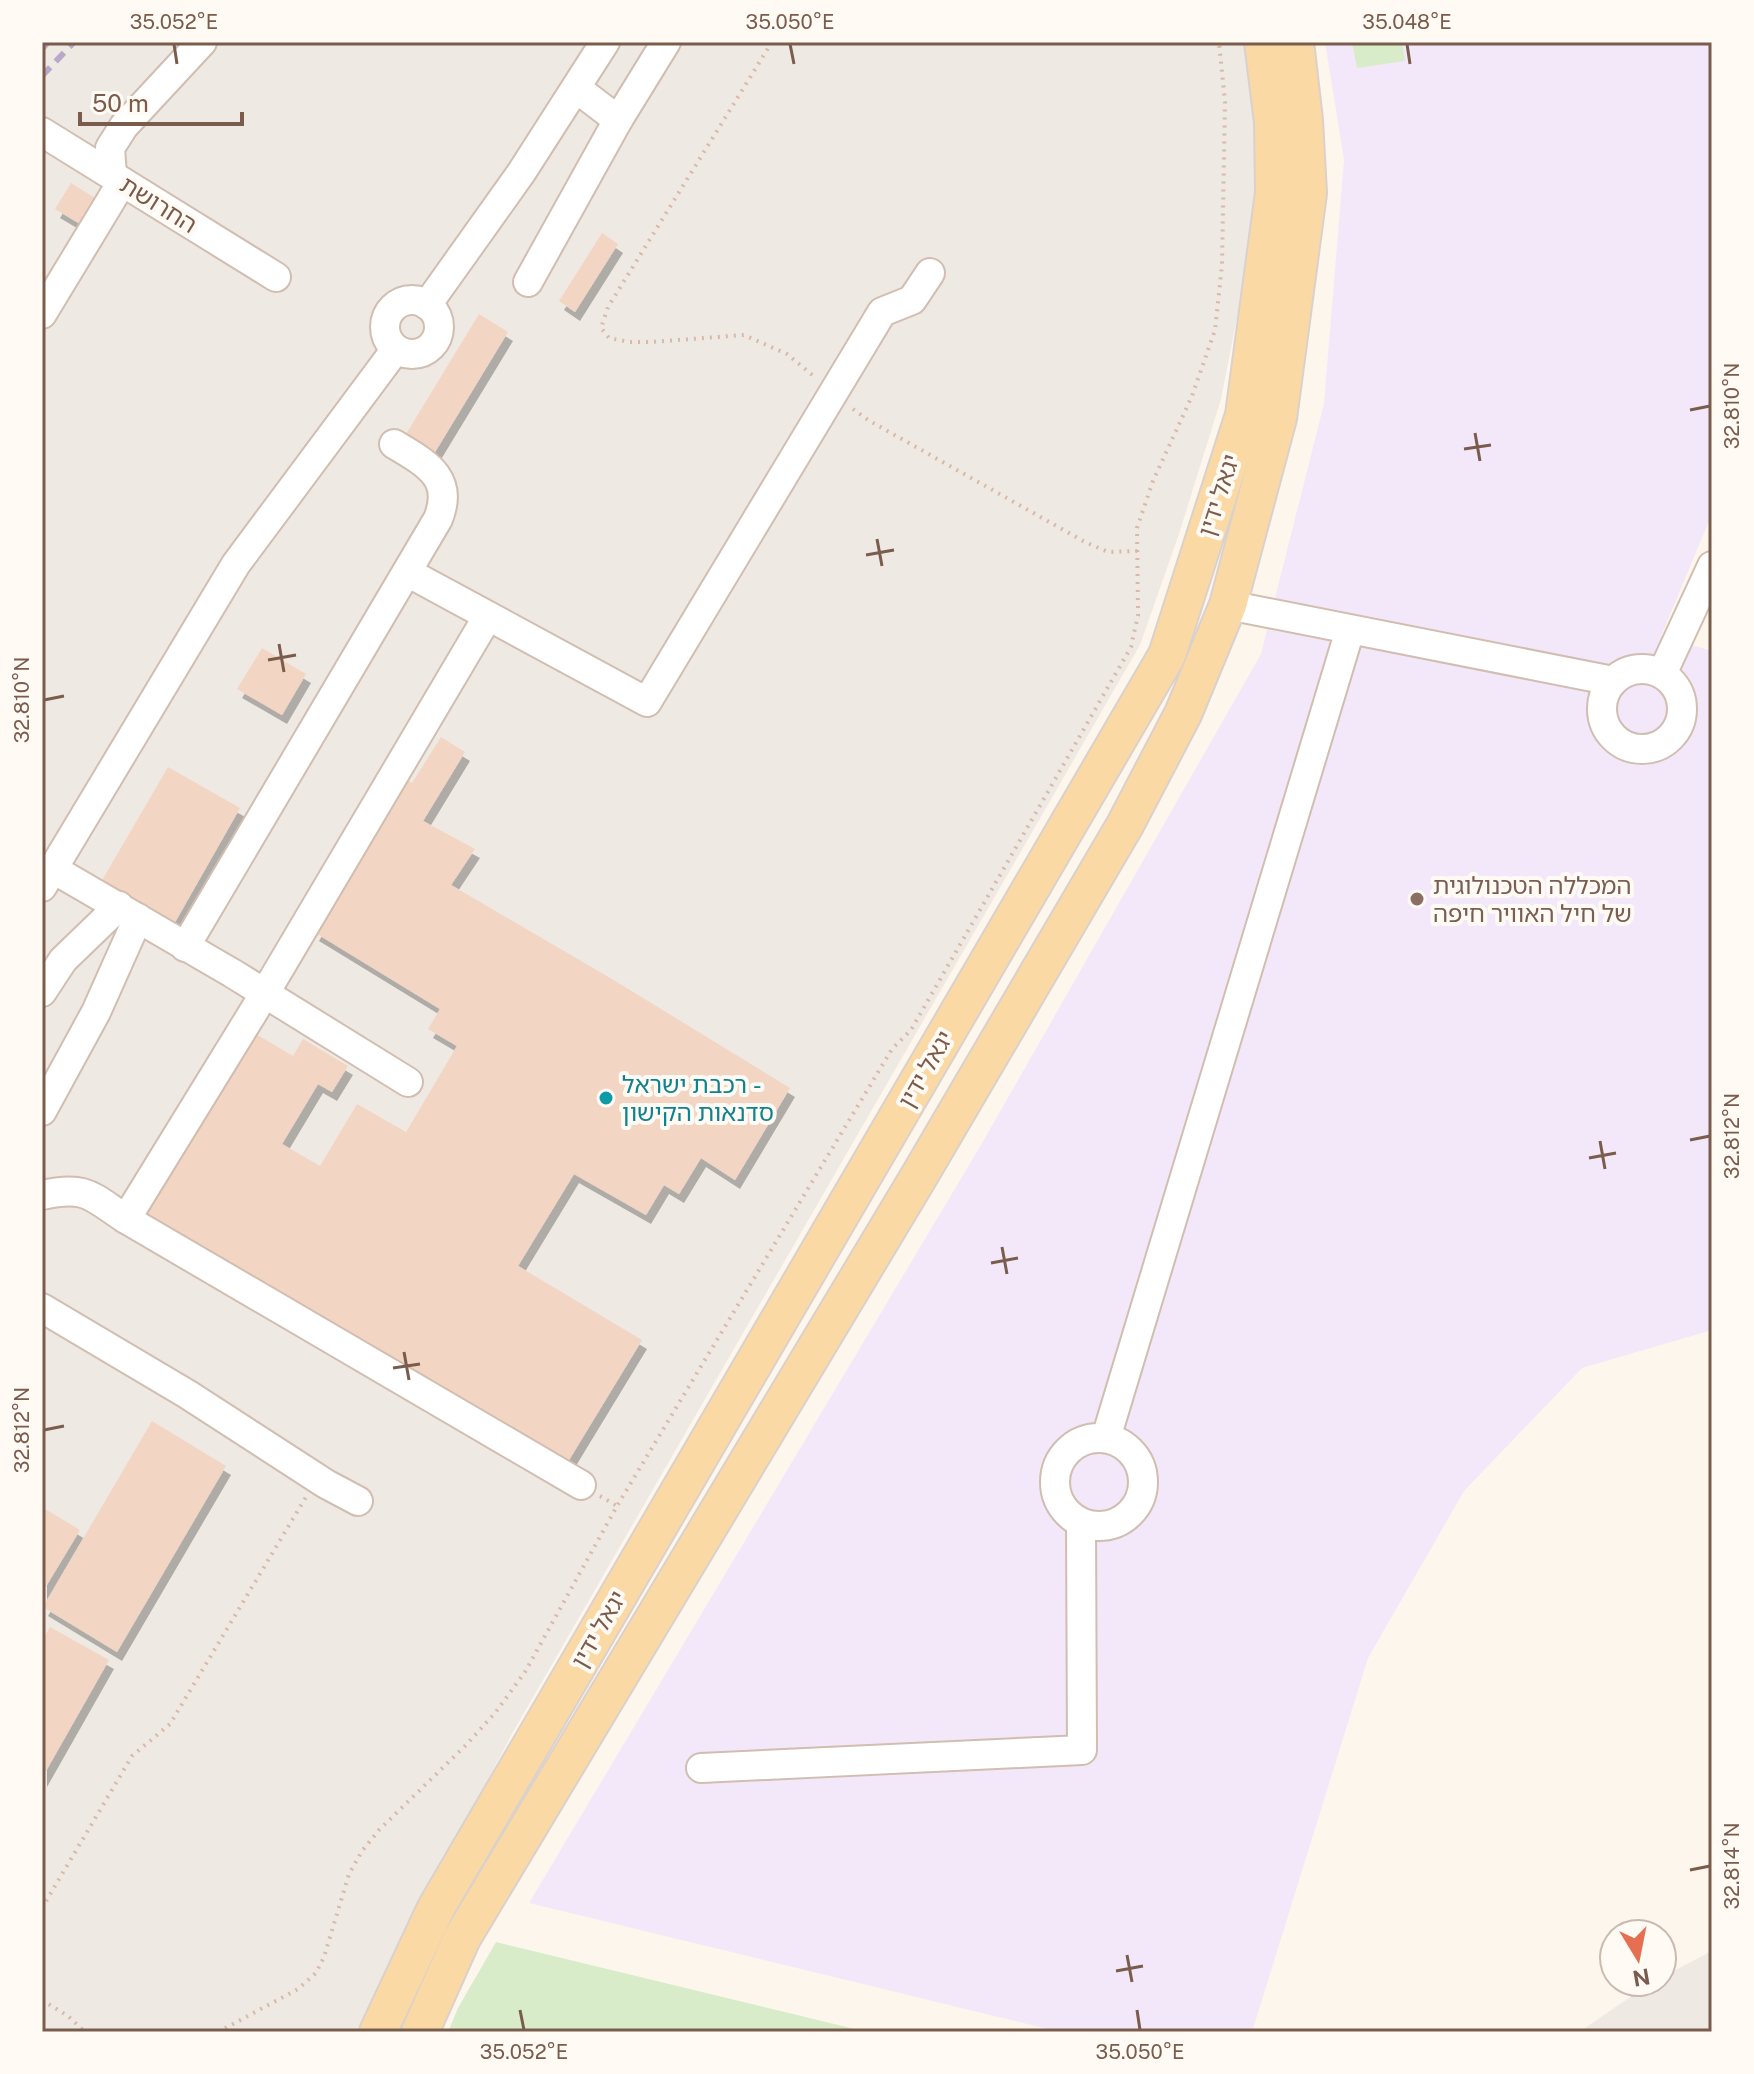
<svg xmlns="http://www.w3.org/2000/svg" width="1754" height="2074" viewBox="0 0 1754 2074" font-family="'Public Sans','Noto Sans Hebrew',sans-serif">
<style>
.industrial{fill:#efe9e4}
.education{fill:#f3e8fa}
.green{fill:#d8ecc9}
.building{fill:#f3d5c3;filter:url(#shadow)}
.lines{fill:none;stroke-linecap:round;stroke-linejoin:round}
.minor-casing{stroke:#d1beb0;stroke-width:32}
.major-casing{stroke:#dad1cd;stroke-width:40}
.path{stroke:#d9b8a5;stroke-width:4;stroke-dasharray:2 6;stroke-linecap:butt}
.minor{stroke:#fff;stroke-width:28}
.major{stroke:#fbd9a5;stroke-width:36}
.rail{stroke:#b9a8c9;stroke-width:6;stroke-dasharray:12 8;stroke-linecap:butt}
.ticks{fill:none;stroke:#7a5c4d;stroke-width:3}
.education-dot{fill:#8d6e63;stroke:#fffaf3;stroke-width:3}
.culture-dot{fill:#0f9aa8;stroke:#fffaf3;stroke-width:3}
.labels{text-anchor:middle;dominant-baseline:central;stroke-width:8;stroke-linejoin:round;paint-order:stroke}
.street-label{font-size:24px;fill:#7a5c4d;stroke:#fffaf3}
.education-label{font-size:24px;fill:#785e54;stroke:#fffaf3;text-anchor:start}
.culture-label{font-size:24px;fill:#0d838f;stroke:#fffaf3;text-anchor:start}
.neatline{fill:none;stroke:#7a5c4d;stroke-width:3}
.ticks-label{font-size:20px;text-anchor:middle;fill:#7a5c4d}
</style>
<defs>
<filter id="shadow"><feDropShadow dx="5" dy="9" stdDeviation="0" flood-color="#0004"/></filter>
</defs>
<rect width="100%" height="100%" fill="#fdf6ec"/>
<g class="industrial">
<path d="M42,42H1254L1264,180L1221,399L1179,534L1140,645L513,1732L356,2032H42Z"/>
<path d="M1712,1951V2032H1579L1648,1985L1653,1982H1662V1977Z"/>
</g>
<path class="education" d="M1325,42H1712V514L1661,636L1712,651V1330L1582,1368L1464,1491L1368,1658L1252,2032H1060L529,1903L981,1145L1261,654L1324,403L1344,160Z"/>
<g class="green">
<path d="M1352,42H1402L1405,61L1357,68Z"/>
<path d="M496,1942L867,2032H448L458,2008Z"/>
</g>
<g class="building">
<path d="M71,183L103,203L87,228L55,209Z"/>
<path d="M602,233L618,244L575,312L559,301Z"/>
<path d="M479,314L508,332L432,457L403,439Z"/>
<path d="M262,648L306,674L282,715L237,689Z"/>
<path d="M441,737L465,752L423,821L475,849L451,885L617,982L790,1088L735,1180L701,1158L679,1194L664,1185L646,1215L574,1174L518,1266L642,1340L566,1465L142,1217L256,1034L293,1056L303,1039L348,1066L332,1092L318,1084L282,1144L320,1166L357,1104L406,1132L457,1046L428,1029L440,1009L314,932L404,778L412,783Z"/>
<path d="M168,767L240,808L174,924L101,882Z"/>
<path d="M152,1421L226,1466L117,1652L43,1607Z"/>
<path d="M42,1507L80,1530L42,1593Z"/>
<path d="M50,1627L109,1660L42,1778V1641Z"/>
</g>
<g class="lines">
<defs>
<g id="minor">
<path d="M576,88L618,120"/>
<path d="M42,132L276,277"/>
<path d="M112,175L110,148L124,126L202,42"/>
<path d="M528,282L618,120L666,42"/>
<circle cx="412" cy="327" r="27"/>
<path d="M427,305L521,173L605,42"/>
<path d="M42,314L122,182"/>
<path d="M407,572L647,702L882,312L912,300L930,273"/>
<path d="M1228,605L1613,681"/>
<circle cx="1642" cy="709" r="40"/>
<path d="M1662,674L1712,566"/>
<path d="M53,869L232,973L408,1082"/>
<path d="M42,887L236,564L396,349"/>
<path d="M185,947L438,519C455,477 425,463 394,444"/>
<path d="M42,992L63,960L119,906"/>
<path d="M42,1111L96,1012L138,918"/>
<path d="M42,1195C86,1185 91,1196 126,1219L581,1485"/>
<path d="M126,1219L265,993L488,616"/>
<path d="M42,1308L187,1394L326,1484L358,1501"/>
<circle cx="1099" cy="1482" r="44"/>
<path d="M1106,1438L1350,630"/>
<path d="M701,1768L1082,1750L1081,1524"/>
</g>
<g id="major">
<path d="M378,2032L436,1908L1167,655L1244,415L1274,193L1273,122L1263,42"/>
<path d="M420,2032L462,1938L918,1178L1125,825L1183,714L1228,605L1278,418L1308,193L1304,120L1295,42"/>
</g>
</defs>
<use href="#minor" class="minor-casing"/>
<use href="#major" class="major-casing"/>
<g class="path">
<path d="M772,42L608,307L601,328L609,338L630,342H651L744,335L787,354L816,378"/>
<path d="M853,409L868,420L1085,542L1108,552L1137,551"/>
<path d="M600,1496L617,1506"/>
<path d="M42,1908L132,1756L170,1724L306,1497"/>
<path d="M42,2000L68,2016L85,2032"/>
<path d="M218,2032L298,1989L316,1973L324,1957L349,1874L362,1851L379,1830L466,1745L495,1713L525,1672L617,1506L892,1049L911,1030L1131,647L1138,615L1137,528L1153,481L1192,396L1215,330L1222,265L1225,102L1219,42"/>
</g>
<use href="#minor" class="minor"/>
<use href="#major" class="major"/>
<g class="rail">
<path d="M42,49L48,42"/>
<path d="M42,76L74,42"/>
</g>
</g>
<path class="ticks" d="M174,44L177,64M790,44L794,64M1407,44L1410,64M1690,410L1710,406M1475,433L1480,461M1464,449L1491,445M877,539L882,566M866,555L894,550M279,644L284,672M268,660L296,655M44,700L64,696M1690,1140L1710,1136M1600,1141L1605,1169M1589,1158L1616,1153M1002,1247L1007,1274M991,1263L1018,1258M404,1352L409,1380M393,1368L420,1364M44,1430L64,1426M1690,1870L1710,1866M1127,1955L1132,1982M1116,1971L1143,1966M520,2010L524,2030M1137,2010L1140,2030"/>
<circle class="education-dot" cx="1417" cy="899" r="8"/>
<circle class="culture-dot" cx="606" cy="1098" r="8"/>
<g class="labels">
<g class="street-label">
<text transform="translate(159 204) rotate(32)">החרושת</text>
<text transform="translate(1218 495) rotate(-72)">יגאל ידין</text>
<text transform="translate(925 1069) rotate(-60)">יגאל ידין</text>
<text transform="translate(598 1629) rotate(-60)">יגאל ידין</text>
</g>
<g class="education-label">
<text x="1433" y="885">המכללה הטכנולוגית<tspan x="1433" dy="28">של חיל האוויר חיפה</tspan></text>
</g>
<g class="culture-label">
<text x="622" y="1084">רכבת ישראל -<tspan x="622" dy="28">סדנאות הקישון</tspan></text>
</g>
</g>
<rect width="1754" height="2074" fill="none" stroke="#fffaf3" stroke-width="88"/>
<g transform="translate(1638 1958) rotate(170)"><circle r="38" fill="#fffaf3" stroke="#cabbb1" stroke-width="2"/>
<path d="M0-6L14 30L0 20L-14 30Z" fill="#e76f51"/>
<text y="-12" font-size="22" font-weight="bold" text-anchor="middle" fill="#7a5c4d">N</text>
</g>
<path d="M80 112v12h162v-12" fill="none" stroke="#7a5c4d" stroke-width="4"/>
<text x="92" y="112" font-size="24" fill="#7a5c4d" stroke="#fffaf3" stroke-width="6" paint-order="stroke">50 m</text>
<rect x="44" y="44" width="1666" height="1986" class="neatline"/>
<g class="ticks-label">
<text x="174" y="29">35.052°E</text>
<text x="790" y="29">35.050°E</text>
<text x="1407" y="29">35.048°E</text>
<text transform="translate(1732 406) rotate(-90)" y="7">32.810°N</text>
<text transform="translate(22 700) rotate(-90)" y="7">32.810°N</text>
<text transform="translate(1732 1136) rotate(-90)" y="7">32.812°N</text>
<text transform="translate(22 1430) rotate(-90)" y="7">32.812°N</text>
<text transform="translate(1732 1866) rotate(-90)" y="7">32.814°N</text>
<text x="524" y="2059">35.052°E</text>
<text x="1140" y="2059">35.050°E</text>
</g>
</svg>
